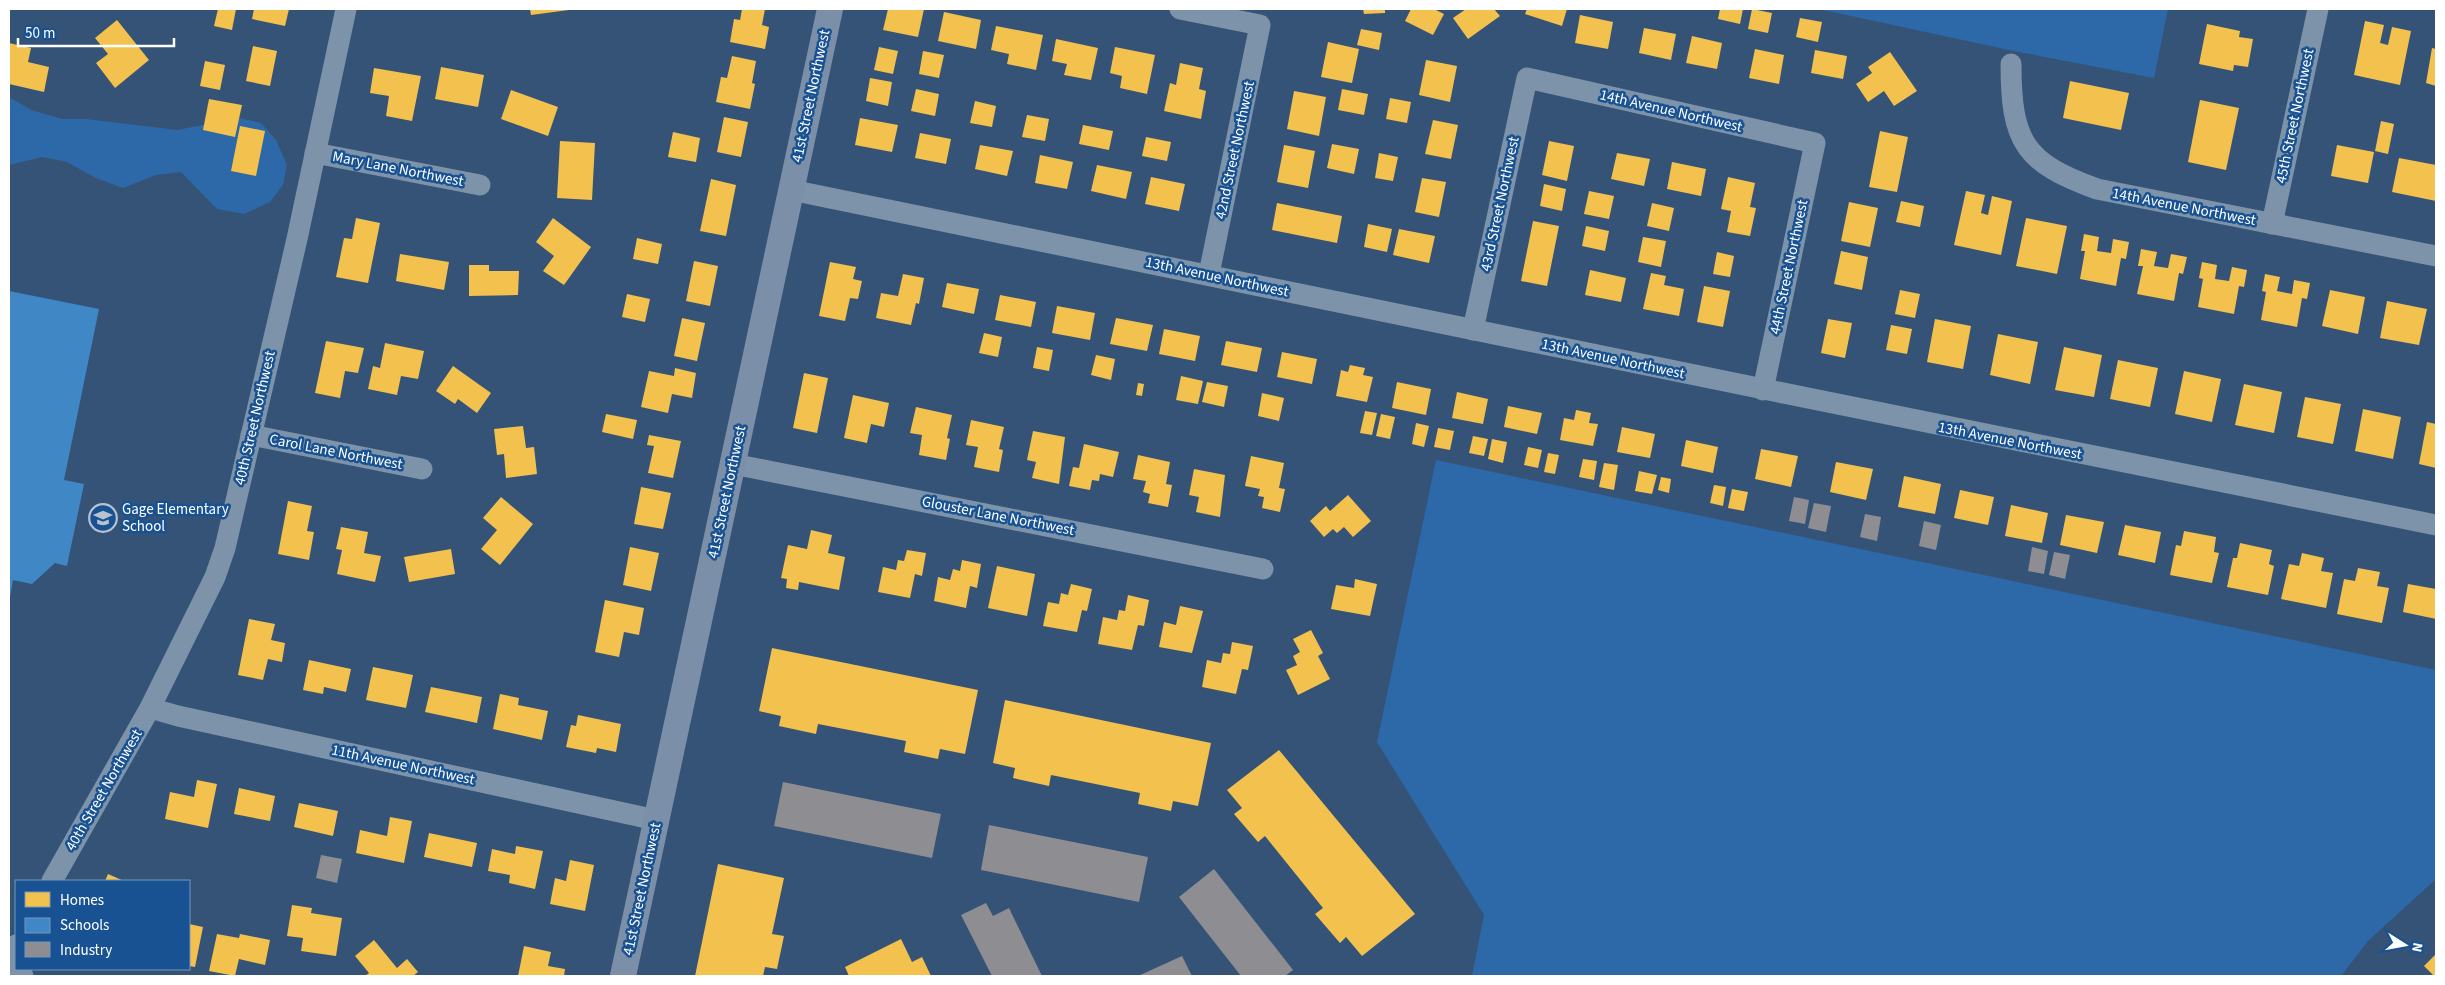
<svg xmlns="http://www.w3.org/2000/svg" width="2445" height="985" viewBox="0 0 2445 985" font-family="'Source Sans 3',sans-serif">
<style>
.green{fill:#2d69a8}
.homes{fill:#f2c14e}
.schools{fill:#3f88c5}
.industry{fill:#8d8d92}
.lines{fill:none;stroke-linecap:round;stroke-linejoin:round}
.minor{stroke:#7d93a9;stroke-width:21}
.major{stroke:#7b8fa8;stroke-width:26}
.labels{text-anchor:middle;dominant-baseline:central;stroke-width:5;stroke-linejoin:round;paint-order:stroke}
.street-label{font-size:15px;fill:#fff;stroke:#195292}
.poi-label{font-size:15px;fill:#fff;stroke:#195292;text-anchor:start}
</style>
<rect width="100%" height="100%" fill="#345377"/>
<g class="green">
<path d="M1819,9H2168L2154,78L2009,50Z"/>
<path d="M9,97L31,110L62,119H86L177,130L239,118L261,123L276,140L287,165L283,185L270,202L244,214L217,209L181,172L156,175L123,188L96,178L67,162L42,157L9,165Z"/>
<path d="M1436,460L2436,670V879L2368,941L2341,976H1472L1484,915L1377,742Z"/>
</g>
<g class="homes">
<path d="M218,9H236L232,30L214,26Z"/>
<path d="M254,9H289L285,26L252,19Z"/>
<path d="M530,9H569V10L531,15Z"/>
<path d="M742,9H765L762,25L769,27L765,49L730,42L734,19L740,20Z"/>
<path d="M888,9H924L918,37L883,30Z"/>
<path d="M1363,9H1385V13L1364,14Z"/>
<path d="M1411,9H1434L1444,14L1433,35L1405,21Z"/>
<path d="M1466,9H1494L1500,16L1468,39L1453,18Z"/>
<path d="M1527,9H1567L1562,26L1525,14Z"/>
<path d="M1720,9H1743L1740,24L1718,19Z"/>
<path d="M1752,9L1772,13L1768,33L1748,29Z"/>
<path d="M944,12L981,20L976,49L938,41Z"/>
<path d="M1580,15L1613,22L1608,49L1575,43Z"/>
<path d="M1800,18L1822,22L1818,42L1796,37Z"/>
<path d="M117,20L149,60L115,88L96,63L108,54L95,38Z"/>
<path d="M2365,21L2384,25L2380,43L2388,45L2392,27L2411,31L2400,85L2354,75Z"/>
<path d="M2207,24L2240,31L2239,37L2253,39L2248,67L2234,65L2233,71L2199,64Z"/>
<path d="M996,26L1043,35L1036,70L1007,64L1009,54L991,50Z"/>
<path d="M1644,28L1676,34L1671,60L1639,53Z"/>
<path d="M1361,29L1382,33L1379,50L1357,45Z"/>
<path d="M1692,36L1722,43L1717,69L1686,63Z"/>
<path d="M1056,39L1098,48L1091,80L1064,75L1067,64L1052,61Z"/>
<path d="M1328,42L1359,49L1352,83L1321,77Z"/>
<path d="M9,43L31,48L28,62L49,67L44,92L9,84Z"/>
<path d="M253,46L277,51L270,86L246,81Z"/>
<path d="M879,47L898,51L893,74L874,70Z"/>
<path d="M1115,47L1155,55L1147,94L1120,88L1122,76L1110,73Z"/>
<path d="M2432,48L2436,49V86L2426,83Z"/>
<path d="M1755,49L1784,55L1779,84L1749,78Z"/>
<path d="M1815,50L1847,56L1843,79L1811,73Z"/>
<path d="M923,51L944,55L939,78L919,74Z"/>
<path d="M1890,52L1917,91L1894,106L1884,91L1868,102L1856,84L1872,73L1868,67Z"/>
<path d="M732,56L756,61L752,83L755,84L750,109L716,102L721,77L727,78Z"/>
<path d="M1426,60L1457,66L1450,102L1419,95Z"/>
<path d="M205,61L225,65L220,90L200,86Z"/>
<path d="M1180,63L1203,68L1199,89L1206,91L1201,119L1164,111L1170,83L1176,85Z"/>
<path d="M441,67L484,75L478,107L435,99Z"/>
<path d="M374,68L421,76L412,121L386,116L389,96L370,93Z"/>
<path d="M870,78L892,82L888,106L866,101Z"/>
<path d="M2070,81L2129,93L2121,130L2063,118Z"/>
<path d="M916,89L939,94L935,116L911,111Z"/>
<path d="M1342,89L1368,94L1364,115L1338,110Z"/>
<path d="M511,90L558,107L548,136L501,119Z"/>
<path d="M1294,91L1326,97L1319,136L1287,129Z"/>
<path d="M1390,98L1411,102L1407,123L1386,119Z"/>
<path d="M209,99L242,105L235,137L203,130Z"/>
<path d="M2200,100L2239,108L2226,170L2188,162Z"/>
<path d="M975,101L996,106L992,127L970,123Z"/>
<path d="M1027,115L1049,119L1045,141L1022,137Z"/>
<path d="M724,117L748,122L741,157L717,152Z"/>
<path d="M860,118L898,125L892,152L855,145Z"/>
<path d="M1433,120L1458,125L1451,159L1425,154Z"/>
<path d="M2381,121L2394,124L2388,154L2375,151Z"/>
<path d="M1083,125L1113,131L1109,150L1079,144Z"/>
<path d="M240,126L265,131L256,176L231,171Z"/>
<path d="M1880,131L1908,137L1897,192L1869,187Z"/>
<path d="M673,132L700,138L696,162L668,157Z"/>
<path d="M920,133L951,139L946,164L915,158Z"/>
<path d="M1146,137L1171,142L1167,161L1142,156Z"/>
<path d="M560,141L595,143L592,200L557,198Z"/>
<path d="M1549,141L1574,146L1567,181L1542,175Z"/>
<path d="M1332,144L1359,149L1354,174L1327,168Z"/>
<path d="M980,145L1013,151L1007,176L975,169Z"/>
<path d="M1284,145L1315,151L1308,188L1277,182Z"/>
<path d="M2337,145L2374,152L2368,183L2331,176Z"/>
<path d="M1379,153L1398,157L1393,181L1375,178Z"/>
<path d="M1617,153L1650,159L1644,186L1611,179Z"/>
<path d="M1040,155L1073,162L1067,189L1035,183Z"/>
<path d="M2399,158L2436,165V201L2392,192Z"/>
<path d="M1672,162L1706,169L1701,196L1667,189Z"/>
<path d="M1097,165L1132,172L1126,199L1091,191Z"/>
<path d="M1151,177L1185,184L1179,211L1145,204Z"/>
<path d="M1728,177L1755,183L1750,207L1756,208L1750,236L1727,232L1731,211L1721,209Z"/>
<path d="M1422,178L1446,182L1439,217L1415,212Z"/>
<path d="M711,179L736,185L726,236L700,231Z"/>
<path d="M1544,184L1566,189L1562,211L1540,206Z"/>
<path d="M1589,191L1614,196L1609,219L1584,214Z"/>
<path d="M1966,191L1985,195L1981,213L1988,215L1992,196L2012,201L2001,255L1954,245Z"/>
<path d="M1901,201L1924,206L1920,227L1896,222Z"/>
<path d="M1849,202L1878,208L1870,247L1841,241Z"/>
<path d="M1277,203L1342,216L1337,243L1272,230Z"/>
<path d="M1652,203L1674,208L1669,231L1647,226Z"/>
<path d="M356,218L380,223L368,283L336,277L344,238L352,239Z"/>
<path d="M553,218L591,247L564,285L543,271L554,256L536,242Z"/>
<path d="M2026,218L2067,226L2057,274L2016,266Z"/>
<path d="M1533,221L1559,226L1547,286L1521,281Z"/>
<path d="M1368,224L1392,229L1387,252L1364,247Z"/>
<path d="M1586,226L1609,231L1605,251L1582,246Z"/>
<path d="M1399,229L1435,236L1429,263L1393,255Z"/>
<path d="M2084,234L2099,237L2097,251L2111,253L2113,239L2129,242L2126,259L2121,258L2116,286L2080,279L2085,251H2081Z"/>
<path d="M1643,237L1666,241L1661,267L1638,262Z"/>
<path d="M637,238L662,244L658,264L633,259Z"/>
<path d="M2141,249L2157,252L2154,266L2168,268L2171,254L2187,257L2183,274L2179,273L2174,301L2137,294L2143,266H2138Z"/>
<path d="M1841,251L1868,257L1862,290L1834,284Z"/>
<path d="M1717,252L1734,256L1730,277L1713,274Z"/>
<path d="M400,254L449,262L444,290L396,281Z"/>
<path d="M694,261L718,266L710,306L686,301Z"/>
<path d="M830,262L856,267L853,279L862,281L858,299L850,298L845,321L819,316Z"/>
<path d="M2202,262L2217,265L2215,279L2229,281L2232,267L2247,270L2244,287L2239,286L2234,314L2198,307L2203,279L2199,278Z"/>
<path d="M469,265H489V271H519L518,295L469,296Z"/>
<path d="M1590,270L1626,278L1621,302L1585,295Z"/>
<path d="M1651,273L1666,276L1664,285L1684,289L1679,316L1643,309Z"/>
<path d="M903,274L924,278L919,304L916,303L911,325L876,318L881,293L898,296Z"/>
<path d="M2265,274L2280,277L2277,291L2292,294L2294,280L2310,283L2307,299L2302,298L2297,327L2261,320L2266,292L2262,291Z"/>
<path d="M947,283L979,289L974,314L942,307Z"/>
<path d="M1704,286L1730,291L1723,327L1697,322Z"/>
<path d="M1900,290L1920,294L1915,318L1895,314Z"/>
<path d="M2330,290L2365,297L2358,334L2322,326Z"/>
<path d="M627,294L650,299L645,322L622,317Z"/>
<path d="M1000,295L1036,302L1031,327L995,320Z"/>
<path d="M2387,301L2427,309L2419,345L2380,338Z"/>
<path d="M1057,306L1095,313L1090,340L1052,333Z"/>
<path d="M682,318L705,323L697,361L674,356Z"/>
<path d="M1116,318L1153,325L1147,351L1110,344Z"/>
<path d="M1828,319L1852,323L1845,358L1821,353Z"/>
<path d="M1935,319L1971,326L1963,369L1927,362Z"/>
<path d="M1891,325L1912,329L1907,354L1886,350Z"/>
<path d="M1164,329L1200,336L1195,361L1159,354Z"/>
<path d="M984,333L1002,337L998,357L979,353Z"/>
<path d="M1998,334L2038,342L2030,384L1990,375Z"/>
<path d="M326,341L364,348L358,373L345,371L340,398L315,393Z"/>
<path d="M1226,341L1262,348L1257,372L1221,365Z"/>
<path d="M385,343L424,351L418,379L401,376L397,395L368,389L373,366L380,368Z"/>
<path d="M1037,347L1053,350L1049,371L1033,368Z"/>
<path d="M2064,347L2102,355L2094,397L2055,390Z"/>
<path d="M1282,352L1317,359L1312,384L1277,377Z"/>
<path d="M1096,355L1115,359L1111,380L1091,375Z"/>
<path d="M2118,360L2158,368L2150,407L2110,399Z"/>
<path d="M1350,365L1365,368L1363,375L1373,377L1367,402L1336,396L1341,370L1348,372Z"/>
<path d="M453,366L491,393L477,413L458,399L455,404L436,391Z"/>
<path d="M675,368L696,373L692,398L672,394L668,413L641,407L649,371L674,376Z"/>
<path d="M2184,371L2221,379L2212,422L2175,414Z"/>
<path d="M804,373L828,378L817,433L793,428Z"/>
<path d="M1181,376L1203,381L1198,404L1176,400Z"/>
<path d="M1207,382L1228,386L1224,407L1202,402Z"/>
<path d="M1397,382L1431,389L1426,415L1392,408Z"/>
<path d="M1138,383L1144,384L1142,396L1136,395Z"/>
<path d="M2244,384L2282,392L2274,433L2235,425Z"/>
<path d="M1457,392L1488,399L1483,424L1452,418Z"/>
<path d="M1262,393L1284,398L1279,421L1258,416Z"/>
<path d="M853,395L889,403L884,427L871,424L867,443L844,438Z"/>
<path d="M2305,397L2341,404L2333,444L2297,437Z"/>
<path d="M1508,406L1542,413L1537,434L1504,427Z"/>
<path d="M916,407L952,415L947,438L950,439L946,460L919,455L922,435L910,433Z"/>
<path d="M2363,409L2401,417L2393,459L2355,451Z"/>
<path d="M1576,410L1591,413L1589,423L1598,424L1593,446L1560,440L1564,418L1574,420Z"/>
<path d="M1365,411L1377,413L1372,435L1360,433Z"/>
<path d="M606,414L637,420L633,439L602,432Z"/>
<path d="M1381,414L1395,417L1390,439L1376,436Z"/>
<path d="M971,420L1004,427L999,449L1003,450L999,472L974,467L978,447L966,445Z"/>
<path d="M2427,422L2436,424V468L2419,464Z"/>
<path d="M1416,423L1429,426L1424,447L1412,444Z"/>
<path d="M523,426L526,448L534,447L537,474L506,478L504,454L497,455L494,429Z"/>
<path d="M1622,427L1655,434L1650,458L1617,452Z"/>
<path d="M1438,428L1454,431L1450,450L1434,447Z"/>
<path d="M1033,431L1065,437L1059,484L1032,478L1036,462L1027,460Z"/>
<path d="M649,435L681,441L673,478L648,473L654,446L647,445Z"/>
<path d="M1473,436L1488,439L1484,456L1469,453Z"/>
<path d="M1492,439L1507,442L1503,463L1488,459Z"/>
<path d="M1686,440L1718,447L1713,473L1681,466Z"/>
<path d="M1084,444L1119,452L1113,477L1100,474L1099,481L1092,480L1090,490L1069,486L1073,467L1079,468Z"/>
<path d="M1528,447L1542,450L1538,468L1524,465Z"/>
<path d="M1761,449L1798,456L1791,487L1755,479Z"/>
<path d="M1548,453L1559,455L1555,474L1544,472Z"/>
<path d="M1138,455L1170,462L1166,484L1172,485L1168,507L1148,503L1150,494L1143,492L1146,481L1133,479Z"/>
<path d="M1251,456L1284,463L1279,488L1285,489L1280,512L1262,508L1264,497L1258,496L1260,489L1245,486Z"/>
<path d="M1583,459L1597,461L1594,480L1579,477Z"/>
<path d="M1836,462L1873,469L1866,500L1830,492Z"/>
<path d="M1604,463L1618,465L1614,490L1599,487Z"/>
<path d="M1194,469L1225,475L1220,517L1196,512L1199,497L1189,495Z"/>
<path d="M1639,471L1657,475L1652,494L1635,491Z"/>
<path d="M1904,476L1941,484L1935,514L1898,507Z"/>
<path d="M1661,477L1671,479L1669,493L1658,490Z"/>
<path d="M1714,485L1726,487L1723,506L1710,503Z"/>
<path d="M641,487L671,493L663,529L634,524Z"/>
<path d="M1732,489L1748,492L1744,511L1728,508Z"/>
<path d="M1960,490L1994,497L1988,525L1954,518Z"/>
<path d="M1348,495L1371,521L1353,537L1344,527L1337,533L1333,529L1324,537L1310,521L1326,506L1330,511Z"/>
<path d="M501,497L533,524L500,565L481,549L497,530L483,518Z"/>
<path d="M288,501L312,506L307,531L314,532L309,560L278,554Z"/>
<path d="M2011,505L2048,513L2042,543L2005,536Z"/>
<path d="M2066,515L2104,522L2097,553L2060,545Z"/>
<path d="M2125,525L2161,532L2155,563L2118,555Z"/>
<path d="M341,527L368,532L364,553L381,556L375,582L337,574L342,550L336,549Z"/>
<path d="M811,530L832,535L828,553L845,557L839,590L799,582L798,590L786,588L787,579L781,578L788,545L807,549Z"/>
<path d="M2184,531L2216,537L2214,552L2219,553L2212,583L2170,575L2176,545L2181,546Z"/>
<path d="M2240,543L2272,550L2269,564L2274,566L2268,595L2227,587L2233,558H2237Z"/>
<path d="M630,547L659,553L651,591L623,585Z"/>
<path d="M451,549L455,574L409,582L404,557Z"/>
<path d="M907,550L926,553L922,576L915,574L910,598L878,592L883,567L896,570L898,560L904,561Z"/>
<path d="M2302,553L2324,558L2321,571L2333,573L2326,608L2281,599L2289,564L2299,566Z"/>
<path d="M962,560L981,564L977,588L970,586L966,608L934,601L938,577L950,580L953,569L960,571Z"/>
<path d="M997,566L1035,574L1027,616L988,608Z"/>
<path d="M2358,568L2380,572L2377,586L2389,588L2382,623L2337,614L2344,579L2355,581Z"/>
<path d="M1355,579L1377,584L1370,616L1331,609L1336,585L1354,588Z"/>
<path d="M1071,584L1092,589L1087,611L1082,610L1077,632L1043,626L1048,602L1059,604L1061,593L1068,595Z"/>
<path d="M2408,584L2436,589V619L2403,612Z"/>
<path d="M1128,595L1149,600L1144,626L1138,625L1132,650L1098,644L1103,617L1117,620L1119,610L1125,611Z"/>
<path d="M605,600L644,608L639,635L624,632L619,657L595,652Z"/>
<path d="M1180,606L1203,611L1192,653L1159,647L1164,622L1176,625Z"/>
<path d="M249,619L275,624L271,640L285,643L282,662L268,659L263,680L238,675Z"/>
<path d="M1311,630L1323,653L1318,656L1330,679L1298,695L1286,670L1297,665L1293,656L1300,652L1293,639Z"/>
<path d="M1232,642L1253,646L1248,670L1242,669L1236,694L1202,687L1207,660L1221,663L1223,653L1230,654Z"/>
<path d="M772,648L978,690L965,754L940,749L938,759L904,752L906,741L818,724L816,734L779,726L781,716L759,711Z"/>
<path d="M309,660L351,669L346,692L324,687L323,694L303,690Z"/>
<path d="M373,667L413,675L406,708L366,700Z"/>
<path d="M431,687L482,697L477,723L425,712Z"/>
<path d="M500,694L519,698L518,705L548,711L542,740L493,729Z"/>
<path d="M1005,700L1211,743L1198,806L1173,801L1171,811L1138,804L1140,793L1051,775L1049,786L1013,778L1015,768L993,763Z"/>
<path d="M578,715L621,724L616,752L597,748L596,753L566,747L571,725L576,726Z"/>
<path d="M1279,750L1415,914L1362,956L1346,937L1340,943L1315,914L1323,908L1265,836L1258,842L1234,814L1242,808L1227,790Z"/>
<path d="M197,780L217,784L208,828L165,819L170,792L194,797Z"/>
<path d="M239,788L275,796L270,821L234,814Z"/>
<path d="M299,803L338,811L333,836L294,827Z"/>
<path d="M390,817L412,821L404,863L356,853L360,830L387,836Z"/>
<path d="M429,833L477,843L472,867L424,857Z"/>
<path d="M516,846L543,851L535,889L509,883L510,875L488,871L492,849L515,854Z"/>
<path d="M570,860L594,865L585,911L550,904L555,878L566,881Z"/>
<path d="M718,864L784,878L772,934L784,936L777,969L765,967L763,976H695Z"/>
<path d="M108,874L124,881H105Z"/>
<path d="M292,905L312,908L311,913L342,918L336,956L301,951L303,938L287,936Z"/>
<path d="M189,924L203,927L195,967L189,966Z"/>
<path d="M217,934L239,938L240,934L270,940L265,965L239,959L235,976L209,971Z"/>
<path d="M901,939L912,962L922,957L931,976H849L845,967Z"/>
<path d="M374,940L397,968L407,959L418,972L413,976H365L369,973L355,956Z"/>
<path d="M524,946L551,952L548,966L565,969L564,976H518Z"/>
<path d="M2436,954V976H2434L2424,966Z"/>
</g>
<path class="schools" d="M9,291L99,309L64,480L84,484L67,566L55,563L32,584L13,580L10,597Z"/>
<g class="industry">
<path d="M1794,497L1809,500L1805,524L1789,521Z"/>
<path d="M1814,503L1831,506L1826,532L1808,528Z"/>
<path d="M1865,514L1881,517L1877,541L1860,537Z"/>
<path d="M1924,521L1941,525L1936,550L1919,546Z"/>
<path d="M2032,547L2048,551L2044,574L2028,571Z"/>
<path d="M2054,552L2070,555L2065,579L2049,575Z"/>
<path d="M783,782L941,814L932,858L774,826Z"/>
<path d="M989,825L1148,857L1139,902L981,870Z"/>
<path d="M321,855L342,859L337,883L316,878Z"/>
<path d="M1214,869L1293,970L1285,976H1241L1179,897Z"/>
<path d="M986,903L993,916L1009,908L1042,976H992L961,915Z"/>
<path d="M1182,956L1192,976H1138Z"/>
</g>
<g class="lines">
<g class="minor">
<path d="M1180,9L1260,25L1209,274"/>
<path d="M2011,64C2011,141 2024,163 2097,189L2436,256"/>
<path d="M315,153L480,185"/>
<path d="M791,190C1340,301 1887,416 2436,525"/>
<path d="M2272,224L2318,9"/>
<path d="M1473,330L1527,78L1815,143L1763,390"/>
<path d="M251,435L422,469"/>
<path d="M733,464L1263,569"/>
<path d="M150,708L178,716L656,820"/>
<path d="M52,881L150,708L215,577L225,548L297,239L346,9"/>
<path d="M9,959L16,945"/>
<path d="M9,973L23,976"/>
</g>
<path class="major" d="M623,976L830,9"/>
</g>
<defs>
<symbol id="school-ring" viewBox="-11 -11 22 22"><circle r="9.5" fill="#195292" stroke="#b8c3cf" stroke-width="1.5"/><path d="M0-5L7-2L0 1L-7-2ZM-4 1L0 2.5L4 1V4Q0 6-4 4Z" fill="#b8c3cf"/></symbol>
</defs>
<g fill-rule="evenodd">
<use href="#school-ring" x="87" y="502" width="32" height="32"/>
</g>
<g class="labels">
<g class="street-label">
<text transform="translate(811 96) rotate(-78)">41st Street Northwest</text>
<text transform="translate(1671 111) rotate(13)">14th Avenue Northwest</text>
<text transform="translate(2295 116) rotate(-78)">45th Street Northwest</text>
<text transform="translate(1235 150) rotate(-78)">42nd Street Northwest</text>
<text transform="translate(398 169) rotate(11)">Mary Lane Northwest</text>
<text transform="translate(1500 204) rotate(-78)">43rd Street Northwest</text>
<text transform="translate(2184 207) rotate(11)">14th Avenue Northwest</text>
<text transform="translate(1789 267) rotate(-78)">44th Street Northwest</text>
<text transform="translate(1217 277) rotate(12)">13th Avenue Northwest</text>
<text transform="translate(1613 359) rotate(12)">13th Avenue Northwest</text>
<text transform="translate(255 418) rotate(-77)">40th Street Northwest</text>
<text transform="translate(2010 441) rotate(11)">13th Avenue Northwest</text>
<text transform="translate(336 452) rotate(11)">Carol Lane Northwest</text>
<text transform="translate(727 492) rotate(-78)">41st Street Northwest</text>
<text transform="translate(998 516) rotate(11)">Glouster Lane Northwest</text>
<text transform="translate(403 765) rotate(12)">11th Avenue Northwest</text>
<text transform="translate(104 790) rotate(-60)">40th Street Northwest</text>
<text transform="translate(642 889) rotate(-78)">41st Street Northwest</text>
</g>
<g class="poi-label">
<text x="122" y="509">Gage Elementary<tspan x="122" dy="17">School</tspan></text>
</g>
</g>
<rect width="2445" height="985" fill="none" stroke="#ffffff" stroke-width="20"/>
<rect x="15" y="880" width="175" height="90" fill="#195292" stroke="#7597be"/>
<rect x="25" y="892" width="25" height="15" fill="#f2c14e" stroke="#7597be"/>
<text x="60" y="905" font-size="15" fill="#ffffff">Homes</text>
<rect x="25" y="918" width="25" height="15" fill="#3f88c5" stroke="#7597be"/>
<text x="60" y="930" font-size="15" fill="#ffffff">Schools</text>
<rect x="25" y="942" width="25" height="15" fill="#8d8d92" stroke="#7597be"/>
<text x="60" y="955" font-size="15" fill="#ffffff">Industry</text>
<g transform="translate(2405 945) rotate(101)" stroke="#195292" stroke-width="4" paint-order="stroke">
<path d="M0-4L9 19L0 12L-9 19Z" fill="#ffffff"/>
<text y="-8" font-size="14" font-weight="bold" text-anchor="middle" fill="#ffffff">N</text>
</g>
<path d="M18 38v8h156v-8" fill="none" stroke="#ffffff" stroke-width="2.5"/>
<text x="25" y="38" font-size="15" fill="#ffffff" stroke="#195292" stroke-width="4" paint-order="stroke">50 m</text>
</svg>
